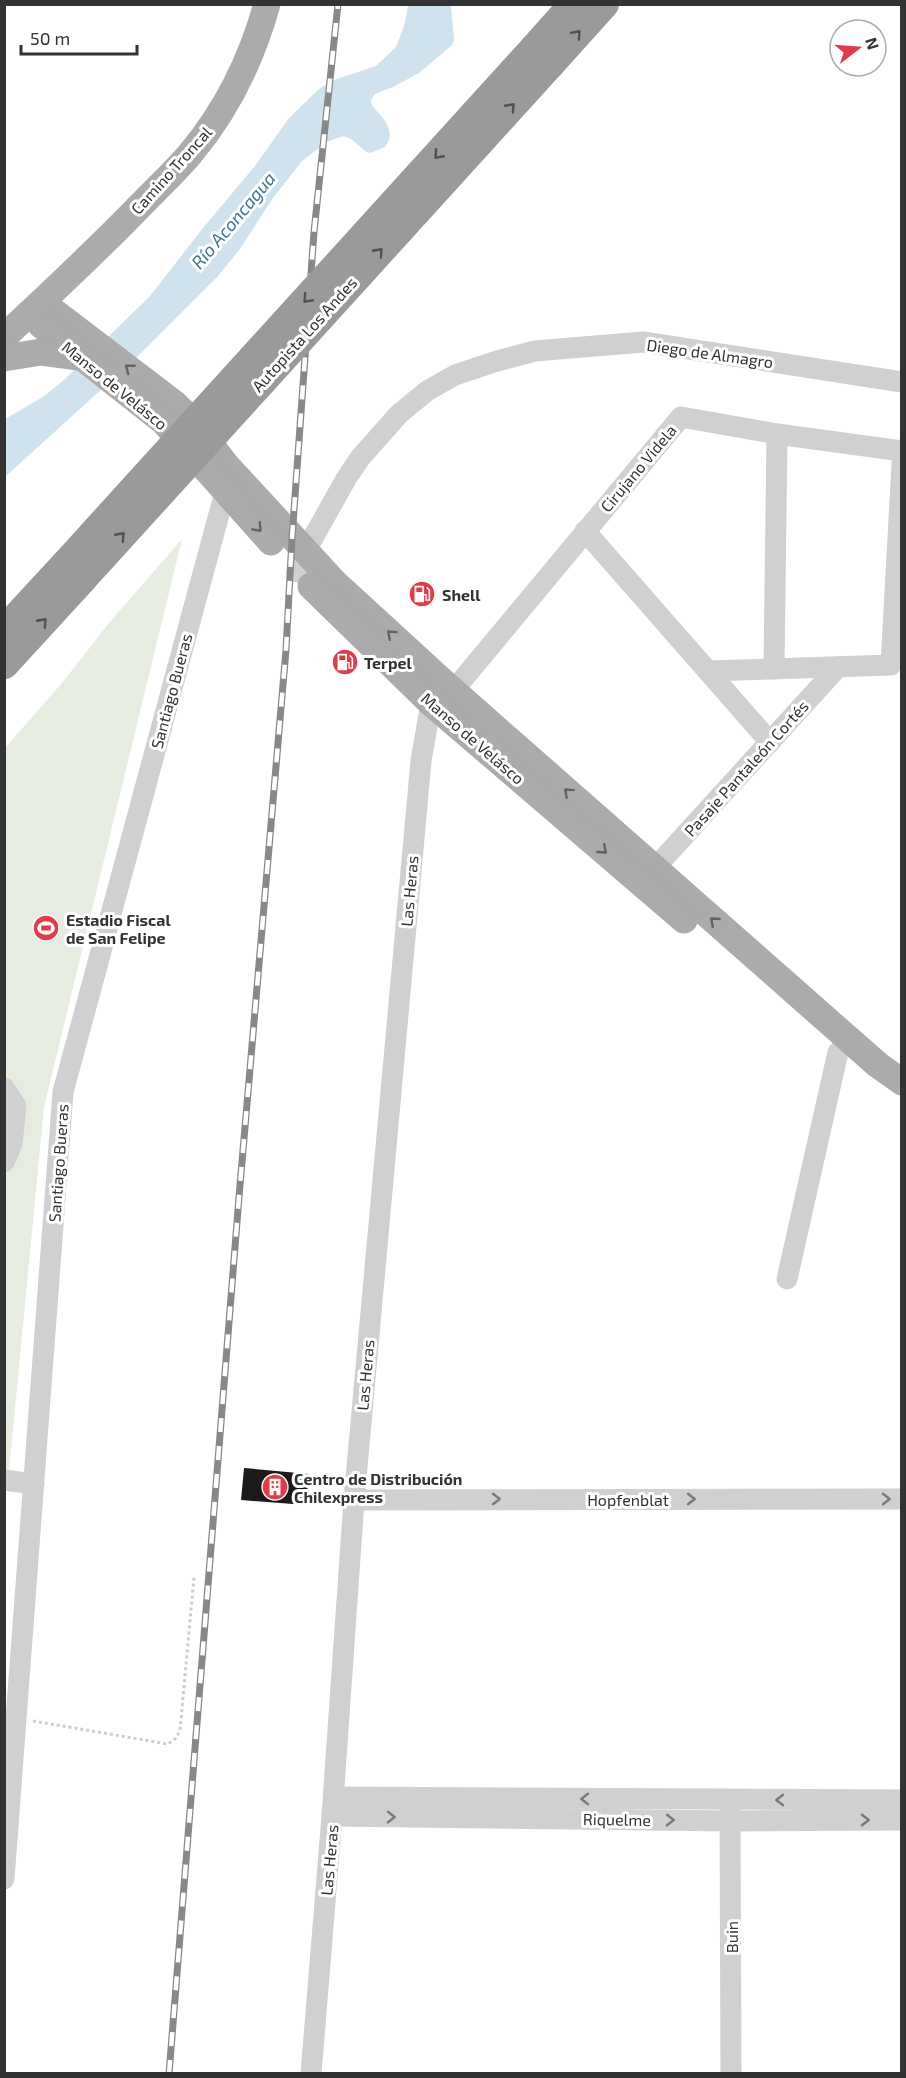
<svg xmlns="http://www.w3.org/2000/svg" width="906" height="2078" viewBox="0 0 906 2078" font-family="'Exo 2',sans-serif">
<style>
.green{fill:#e6ecdf}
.water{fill:#cfe2ee}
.building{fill:#1a1a1a}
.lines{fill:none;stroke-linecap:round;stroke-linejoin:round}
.path{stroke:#cdcdcd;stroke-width:3;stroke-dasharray:3 3;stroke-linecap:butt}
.minor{stroke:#d0d0d0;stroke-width:21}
.major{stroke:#ababab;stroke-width:27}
.highway{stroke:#9a9a9a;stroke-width:30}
.rail-casing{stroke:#888;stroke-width:7}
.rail{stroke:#fff;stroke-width:4.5;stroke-dasharray:14;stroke-linecap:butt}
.highway-bridge{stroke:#9a9a9a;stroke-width:30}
.oneway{stroke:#525252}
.oneway2{stroke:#636363}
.oneway3{stroke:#7a7a7a}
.labels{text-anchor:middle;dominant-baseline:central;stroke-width:6;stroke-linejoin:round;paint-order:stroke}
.street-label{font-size:16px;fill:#333;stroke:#fff}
.poi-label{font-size:16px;font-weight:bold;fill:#333;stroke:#fff;text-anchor:start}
.water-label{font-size:18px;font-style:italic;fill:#3f7597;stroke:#fff}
</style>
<rect width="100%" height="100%" fill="#fff"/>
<path class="green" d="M182,539L44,1107L8,1481H5V748L62,683L109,623Z"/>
<path class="water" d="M408,5H451L454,40L452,45L419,73L393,87L375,94L371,100L372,105C382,118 398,130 385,147L370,153L365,151L351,139L343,136L327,142L302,161L273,198L240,249L218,276L137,357L5,477V419L43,397L64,380L150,296L203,228L255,166L289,118L318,90L331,81L376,66L396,47L405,23Z"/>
<path class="building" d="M244,1468L309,1474L306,1505L241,1500Z"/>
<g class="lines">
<path class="path" d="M33,1721L168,1744L175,1739L180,1731L194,1577"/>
<g class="minor">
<path d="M585,531L770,742"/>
<path d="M297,572L305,552L346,479L360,458L399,414L427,391L455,375L497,361L535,351L643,342L902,382"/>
<path d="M774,669L777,434"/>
<path d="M708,671L891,665L902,464"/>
<path d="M453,691L681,417L777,434L902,451"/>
<path d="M654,869L838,667"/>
<path d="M4,1088L16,1106L12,1144L4,1162"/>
<path d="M787,1279L838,1052"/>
<path d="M4,1480L34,1484"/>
<path d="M354,1500L902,1499"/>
<path d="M334,1797L902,1800"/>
<path d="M730,1807L731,2074"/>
<path d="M332,1816L731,1821L902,1820"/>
<path d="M4,1879L63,1092L225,492L226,478"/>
<path d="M311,2074L332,1816L354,1500L421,761L431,703L436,692"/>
</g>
<g class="major">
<path d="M26,317L40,311H53L175,404L192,421L227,466L335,583L442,681L878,1065L902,1082"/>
<path d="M41,325L164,422L271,542"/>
<path d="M4,337C48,296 91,256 133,213C152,193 172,175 190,154C226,111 252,58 267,4"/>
<path d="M4,358L41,352L79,357"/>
<path d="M311,586L431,703L684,920"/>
</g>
<g class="highway">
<path d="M534,49L574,4"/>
<path d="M550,64L604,4"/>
<path d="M4,631L66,564"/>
<path d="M4,664L82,579"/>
</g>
<defs>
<path id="rail" d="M169,2074L239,1197L286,650L292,538L314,232L338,4"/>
</defs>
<use href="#rail" class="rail-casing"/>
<use href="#rail" class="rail"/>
<g class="highway-bridge">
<path d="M66,564L534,49"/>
<path d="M82,579L550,64"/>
</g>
</g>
<defs><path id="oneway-chevron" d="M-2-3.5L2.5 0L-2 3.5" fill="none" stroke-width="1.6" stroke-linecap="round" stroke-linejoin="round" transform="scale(1.5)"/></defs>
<g class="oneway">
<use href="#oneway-chevron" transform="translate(577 34) rotate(-48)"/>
<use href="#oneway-chevron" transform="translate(511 107) rotate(-48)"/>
<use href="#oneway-chevron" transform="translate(438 155) rotate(132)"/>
<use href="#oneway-chevron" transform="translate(379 252) rotate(-48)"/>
<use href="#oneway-chevron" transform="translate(307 299) rotate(132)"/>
<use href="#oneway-chevron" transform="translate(121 536) rotate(-48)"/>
<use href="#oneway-chevron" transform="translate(43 622) rotate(-48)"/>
</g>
<g class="oneway2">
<use href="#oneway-chevron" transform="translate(129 368) rotate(-142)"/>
<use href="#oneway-chevron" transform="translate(258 528) rotate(47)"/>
<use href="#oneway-chevron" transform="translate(391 634) rotate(-138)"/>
<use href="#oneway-chevron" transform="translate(568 792) rotate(-138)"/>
<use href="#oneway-chevron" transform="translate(603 850) rotate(41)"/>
<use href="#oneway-chevron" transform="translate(714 921) rotate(-139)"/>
</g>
<g class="oneway3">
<use href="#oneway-chevron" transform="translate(496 1499)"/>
<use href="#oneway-chevron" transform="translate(691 1499)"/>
<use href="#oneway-chevron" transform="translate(886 1499)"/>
<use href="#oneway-chevron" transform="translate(585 1799) rotate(-180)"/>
<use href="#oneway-chevron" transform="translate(780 1800) rotate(180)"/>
<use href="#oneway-chevron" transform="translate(391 1817) rotate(1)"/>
<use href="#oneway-chevron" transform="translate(670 1820) rotate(1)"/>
<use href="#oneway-chevron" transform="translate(865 1820)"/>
</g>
<defs>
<symbol id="fuel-disc" viewBox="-11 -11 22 22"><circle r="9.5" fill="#e63946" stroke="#fff"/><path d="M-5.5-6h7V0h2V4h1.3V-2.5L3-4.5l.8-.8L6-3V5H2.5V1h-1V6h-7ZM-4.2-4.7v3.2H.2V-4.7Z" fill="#fff"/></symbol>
<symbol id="stadium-disc" viewBox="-11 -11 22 22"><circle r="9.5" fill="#e63946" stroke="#fff"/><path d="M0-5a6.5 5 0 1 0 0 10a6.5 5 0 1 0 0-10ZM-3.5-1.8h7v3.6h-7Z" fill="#fff"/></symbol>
<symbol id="building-disc" viewBox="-11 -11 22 22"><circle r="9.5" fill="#e63946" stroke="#fff"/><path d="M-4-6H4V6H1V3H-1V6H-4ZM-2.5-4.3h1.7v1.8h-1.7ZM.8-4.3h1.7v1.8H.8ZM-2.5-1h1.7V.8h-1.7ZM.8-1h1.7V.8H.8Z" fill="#fff"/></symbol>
</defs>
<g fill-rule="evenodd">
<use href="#fuel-disc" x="407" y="579" width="30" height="30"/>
<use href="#fuel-disc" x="330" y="647" width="30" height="30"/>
<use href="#stadium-disc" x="31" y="913" width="30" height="30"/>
<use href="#building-disc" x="260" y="1472" width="30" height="30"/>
</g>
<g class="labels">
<g class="street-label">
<text transform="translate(171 170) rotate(-48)">Camino Troncal</text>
<text transform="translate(304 334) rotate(-48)">Autopista Los Andes</text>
<text transform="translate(710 353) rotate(8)">Diego de Almagro</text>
<text transform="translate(115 385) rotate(39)">Manso de Velásco</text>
<text transform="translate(638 468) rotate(-50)">Cirujano Videla</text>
<text transform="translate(171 691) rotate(-75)">Santiago Bueras</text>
<text transform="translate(473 738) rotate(41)">Manso de Velásco</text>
<text transform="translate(746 768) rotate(-48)">Pasaje Pantaleón Cortés</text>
<text transform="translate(409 891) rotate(-85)">Las Heras</text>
<text transform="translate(58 1163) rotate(-86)">Santiago Bueras</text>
<text transform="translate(365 1375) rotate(-85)">Las Heras</text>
<text x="628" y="1499">Hopfenblat</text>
<text transform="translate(617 1819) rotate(1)">Riquelme</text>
<text transform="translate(329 1860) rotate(-85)">Las Heras</text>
<text transform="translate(731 1937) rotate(-90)">Buin</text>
</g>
<g class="poi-label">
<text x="442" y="594">Shell</text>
<text x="364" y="662">Terpel</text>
<text x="66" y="919">Estadio Fiscal<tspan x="66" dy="18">de San Felipe</tspan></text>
<text x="294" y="1478">Centro de Distribución<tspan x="294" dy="18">Chilexpress</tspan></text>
</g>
<g class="water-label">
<text transform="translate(233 220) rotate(-50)">Río Aconcagua</text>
</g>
</g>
<rect width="906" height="2078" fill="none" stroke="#333333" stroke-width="12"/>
<g transform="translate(858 48) rotate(73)"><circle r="28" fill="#ffffff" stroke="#adadad" stroke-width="1.5"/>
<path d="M0-4.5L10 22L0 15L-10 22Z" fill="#e63946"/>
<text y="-9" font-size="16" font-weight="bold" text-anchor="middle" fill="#333333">N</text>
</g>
<path d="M21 45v9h116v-9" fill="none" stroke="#333333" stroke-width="3"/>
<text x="30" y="45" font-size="18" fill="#333333" stroke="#ffffff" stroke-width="4.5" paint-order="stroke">50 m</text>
</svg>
